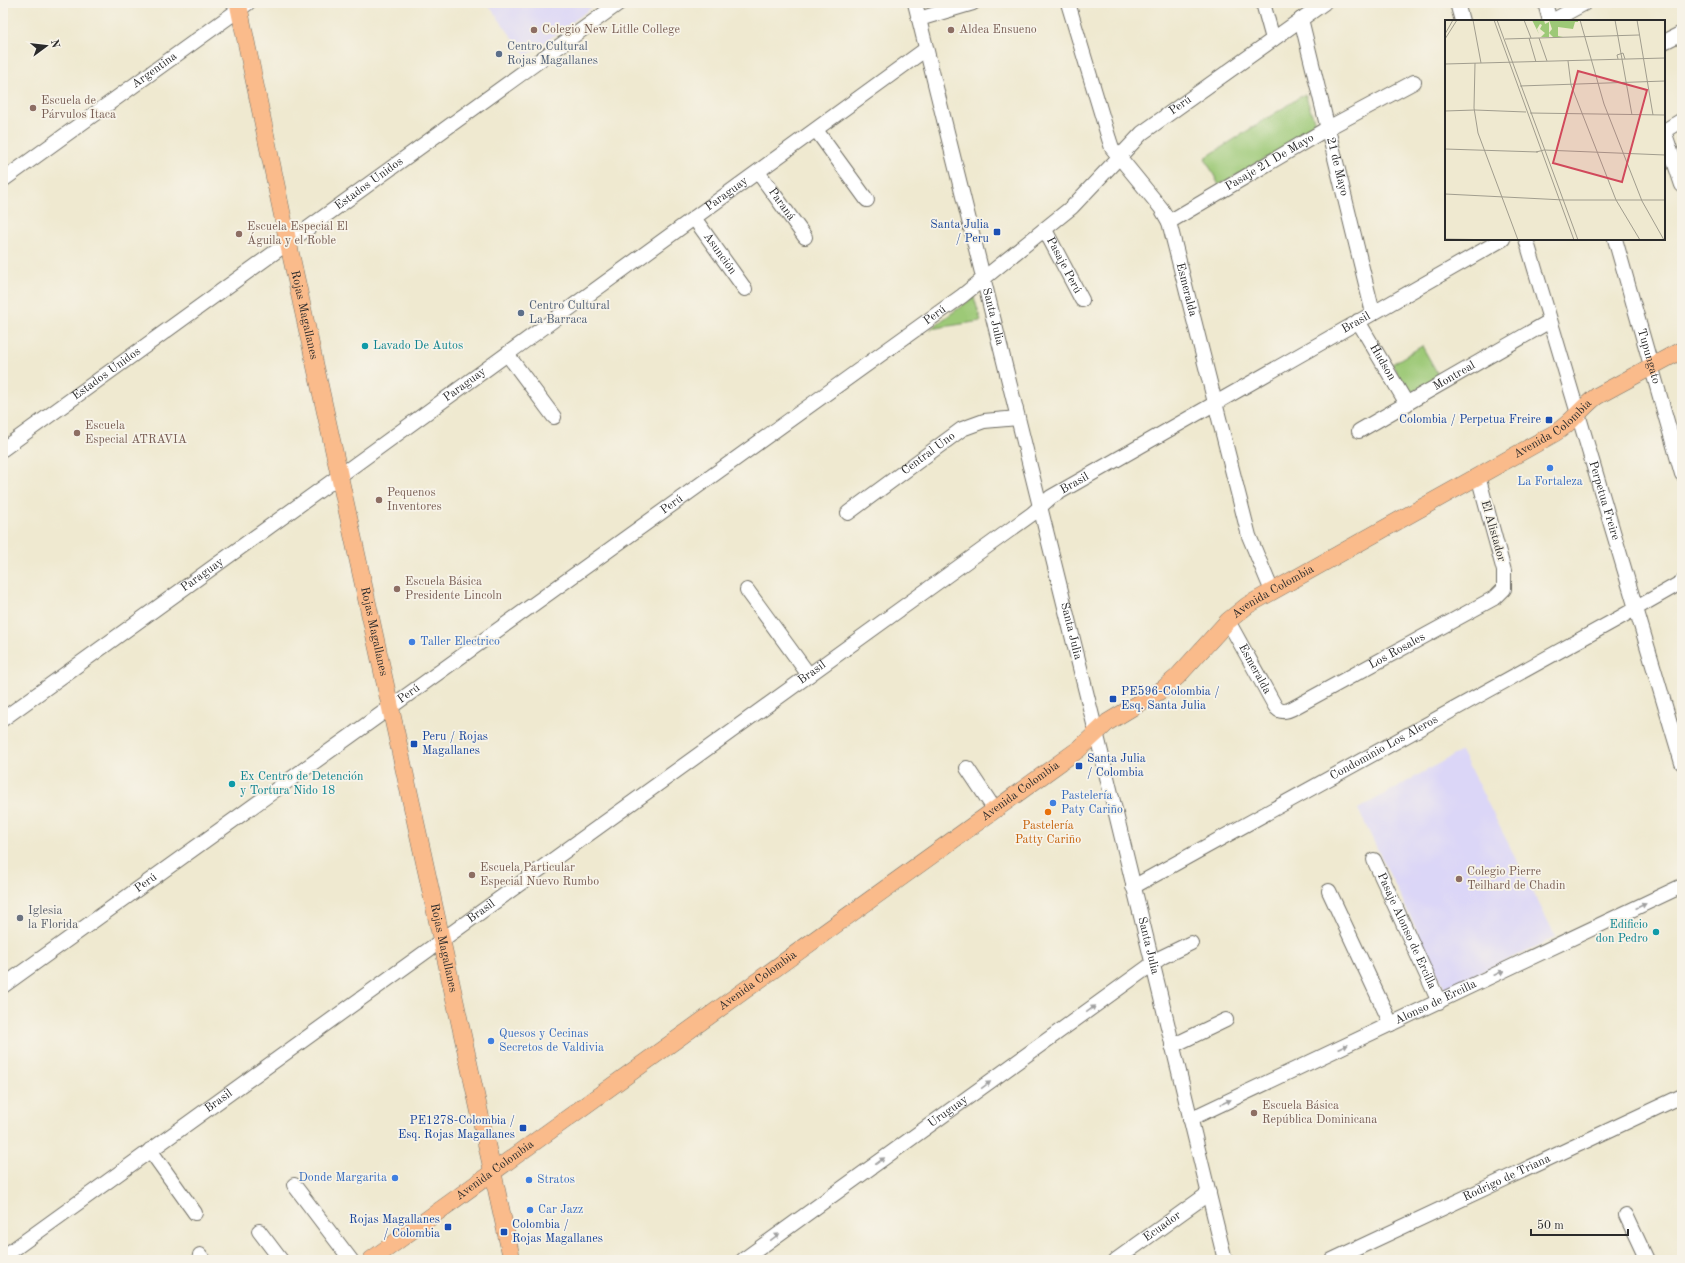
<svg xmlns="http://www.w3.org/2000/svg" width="1685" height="1263" viewBox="0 0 1685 1263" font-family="'Old Standard TT',serif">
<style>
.built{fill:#dbd6f7}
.green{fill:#9dc977;stroke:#647a51}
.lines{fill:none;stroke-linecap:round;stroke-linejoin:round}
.minor-casing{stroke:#706e65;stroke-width:16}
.major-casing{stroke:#706e65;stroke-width:18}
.minor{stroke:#fff;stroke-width:14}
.major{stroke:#fabb8b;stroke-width:17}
.oneway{fill:#a0a0a0}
.education-dot{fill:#8d6e63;stroke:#f7f3e8;stroke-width:1.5}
.service-dot{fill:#5c6f8a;stroke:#f7f3e8;stroke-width:1.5}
.transit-dot{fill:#1a4fb4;stroke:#f7f3e8;stroke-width:1.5}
.culture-dot{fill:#0f9aa8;stroke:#f7f3e8;stroke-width:1.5}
.shop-dot{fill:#3f7fe0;stroke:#f7f3e8;stroke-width:1.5}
.food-dot{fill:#e8710a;stroke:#f7f3e8;stroke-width:1.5}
.worship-dot{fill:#6b7280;stroke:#f7f3e8;stroke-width:1.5}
.labels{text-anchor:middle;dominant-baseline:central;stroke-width:3.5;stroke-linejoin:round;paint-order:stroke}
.education-label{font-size:12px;fill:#785e54;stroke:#f7f3e8;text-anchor:start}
.service-label{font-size:12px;fill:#4e5e75;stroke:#f7f3e8;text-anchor:start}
.street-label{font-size:12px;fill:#2b2b2b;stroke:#f7f3e8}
.transit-label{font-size:12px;fill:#164399;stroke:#f7f3e8;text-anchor:end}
.culture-label{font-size:12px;fill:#0d838f;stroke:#f7f3e8;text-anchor:start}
.shop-label{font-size:12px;fill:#366cbe;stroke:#f7f3e8;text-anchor:start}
.food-label{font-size:12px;fill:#c56008;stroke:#f7f3e8}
.worship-label{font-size:12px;fill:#5b616d;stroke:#f7f3e8;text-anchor:start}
.inset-road{fill:none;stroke:#a19d8e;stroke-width:1}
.view{fill:#d1495b;fill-opacity:0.15;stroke:#d1495b;stroke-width:2}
.inset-edge{fill:none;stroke:#2b2b2b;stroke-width:2}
</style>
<rect width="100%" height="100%" fill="#f7f3e8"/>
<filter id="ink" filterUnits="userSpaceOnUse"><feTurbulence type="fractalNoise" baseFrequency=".025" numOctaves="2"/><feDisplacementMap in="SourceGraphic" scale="8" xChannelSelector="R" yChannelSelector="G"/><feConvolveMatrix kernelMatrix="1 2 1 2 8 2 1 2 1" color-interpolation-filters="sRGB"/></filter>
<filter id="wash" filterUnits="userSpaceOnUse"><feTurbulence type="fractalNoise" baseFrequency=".012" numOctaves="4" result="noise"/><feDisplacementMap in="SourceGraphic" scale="16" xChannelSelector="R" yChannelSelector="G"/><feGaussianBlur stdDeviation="0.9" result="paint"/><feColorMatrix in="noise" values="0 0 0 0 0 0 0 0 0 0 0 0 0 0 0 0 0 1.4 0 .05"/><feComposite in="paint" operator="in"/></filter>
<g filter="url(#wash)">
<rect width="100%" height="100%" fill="#efe9d0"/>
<g class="built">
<path d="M487,3H598L526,56Z"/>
<path d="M1461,751L1556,937L1445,989L1358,809Z"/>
</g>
<g class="green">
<path d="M1305,94L1317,129L1219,185L1205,158Z"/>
<path d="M974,297L981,321L930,329Z"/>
<path d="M1422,346L1439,376L1409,394L1392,364Z"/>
</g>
</g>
<g filter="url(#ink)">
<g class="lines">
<defs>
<g id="minor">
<path id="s1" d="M915,3L1096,732L1225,1260"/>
<path id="s2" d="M1068,3L1109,139L1112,148L1161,208L1169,222L1249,536L1272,591"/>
<path d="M1263,3L1273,39"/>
<path d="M1457,3L1462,21"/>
<path d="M1545,3L1550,21"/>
<path d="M919,19L973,3"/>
<path id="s3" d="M1301,19L1373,313"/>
<path d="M1552,21L1585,3"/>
<path d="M1664,42L1682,33"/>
<path d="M1682,120L1664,131L1682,185"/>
<path d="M816,130L867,200"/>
<path id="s4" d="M758,172L805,237"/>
<path id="s5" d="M3,180L248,3"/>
<path id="s6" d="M694,218L745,289"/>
<path id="s7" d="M1169,222L1328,128L1414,82"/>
<path id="s8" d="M1045,230L1082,300"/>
<path id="s9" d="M1526,239L1682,763"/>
<path id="s10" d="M1615,239L1682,474"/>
<path id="s11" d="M1358,321L1407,404"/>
<path d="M507,354L554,417"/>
<path id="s12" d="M1359,431L1550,321"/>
<path id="s13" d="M3,449L619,3"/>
<path id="s14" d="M848,513L962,429L984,421L1018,418"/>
<path d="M747,590L809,675"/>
<path id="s15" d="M1228,621L1275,706C1280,714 1288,711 1295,707L1496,597L1504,589V571L1478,476"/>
<path id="s16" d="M3,719L356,464L926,49"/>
<path d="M967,768L995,810"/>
<path id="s17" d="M1374,860L1439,1002"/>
<path id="s18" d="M1133,887L1619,618L1682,582"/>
<path d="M1329,891L1391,1024"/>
<path id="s19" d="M3,986L962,296L1072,207L1142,133L1324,3"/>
<path d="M1172,1046L1226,1020"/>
<path id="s20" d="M1190,1119L1682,886"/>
<path d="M150,1150L195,1213"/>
<path d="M294,1185L351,1260"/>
<path d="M1626,1215L1647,1260"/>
<path d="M259,1231L281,1260"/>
<path d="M200,1255L204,1260"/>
<path id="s21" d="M3,1257L1032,514L1051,497L1503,239"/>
<path id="s22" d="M743,1260L1162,957L1191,943"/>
<path id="s23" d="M1116,1260L1209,1193"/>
<path id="s24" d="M1332,1260L1682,1096"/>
</g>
<g id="major">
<path id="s25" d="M238,3L288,242L512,1260"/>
<path id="s26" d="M371,1260L1079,749L1108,722L1163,689L1177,677L1228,621L1248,605L1555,433C1572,423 1582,407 1597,396L1682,350"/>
</g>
</defs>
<use href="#minor" class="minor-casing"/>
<use href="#major" class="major-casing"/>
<use href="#minor" class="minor"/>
<use href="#major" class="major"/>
</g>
<defs><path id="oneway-solid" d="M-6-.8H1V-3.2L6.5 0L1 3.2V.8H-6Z"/></defs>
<g class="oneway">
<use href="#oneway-solid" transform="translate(1641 906) rotate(-25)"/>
<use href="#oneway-solid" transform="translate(1499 973) rotate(-25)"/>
<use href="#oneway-solid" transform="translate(1091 1009) rotate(-36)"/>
<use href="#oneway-solid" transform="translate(1343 1047) rotate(-25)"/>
<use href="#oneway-solid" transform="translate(986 1085) rotate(-36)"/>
<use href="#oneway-solid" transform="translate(1226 1102) rotate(-25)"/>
<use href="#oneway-solid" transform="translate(880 1161) rotate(-36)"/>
<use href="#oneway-solid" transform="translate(775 1237) rotate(-36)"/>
</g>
</g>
<g class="education-dot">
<circle cx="534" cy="30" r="4"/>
<circle cx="951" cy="30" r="4"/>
<circle cx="33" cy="108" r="4"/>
<circle cx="239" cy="234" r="4"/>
<circle cx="77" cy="433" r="4"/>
<circle cx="379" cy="500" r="4"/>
<circle cx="397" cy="589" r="4"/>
<circle cx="472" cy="875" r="4"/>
<circle cx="1459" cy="879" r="4"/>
<circle cx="1254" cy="1113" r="4"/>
</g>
<g class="service-dot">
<circle cx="499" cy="54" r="4"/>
<circle cx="521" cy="313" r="4"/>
</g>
<g class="transit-dot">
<rect x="993" y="228" width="8" height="8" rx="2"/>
<rect x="1545" y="416" width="8" height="8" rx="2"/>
<rect x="1109" y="695" width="8" height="8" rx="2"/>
<rect x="410" y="740" width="8" height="8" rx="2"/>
<rect x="1075" y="762" width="8" height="8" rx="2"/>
<rect x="519" y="1124" width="8" height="8" rx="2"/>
<rect x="444" y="1223" width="8" height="8" rx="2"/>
<rect x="500" y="1228" width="8" height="8" rx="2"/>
</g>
<g class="culture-dot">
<circle cx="365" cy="346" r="4"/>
<circle cx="232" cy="784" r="4"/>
<circle cx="1656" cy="932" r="4"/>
</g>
<g class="shop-dot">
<circle cx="1550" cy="468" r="4"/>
<circle cx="412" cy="642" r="4"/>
<circle cx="1053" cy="803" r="4"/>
<circle cx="491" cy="1041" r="4"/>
<circle cx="395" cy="1178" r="4"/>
<circle cx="529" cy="1180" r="4"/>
<circle cx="530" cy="1210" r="4"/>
</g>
<circle class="food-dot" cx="1048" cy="812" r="4"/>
<circle class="worship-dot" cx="20" cy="918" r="4"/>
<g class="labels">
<g class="education-label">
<text x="542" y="30">Colegio New Litlle College</text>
<text x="959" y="30">Aldea Ensueno</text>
<text x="41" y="101">Escuela de<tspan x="41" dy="14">Párvulos Itaca</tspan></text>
<text x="247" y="227">Escuela Especial El<tspan x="247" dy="14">Águila y el Roble</tspan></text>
<text x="85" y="426">Escuela<tspan x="85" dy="14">Especial ATRAVIA</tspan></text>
<text x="387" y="493">Pequenos<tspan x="387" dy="14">Inventores</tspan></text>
<text x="405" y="582">Escuela Básica<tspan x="405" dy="14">Presidente Lincoln</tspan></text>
<text x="480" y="868">Escuela Particular<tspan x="480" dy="14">Especial Nuevo Rumbo</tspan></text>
<text x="1467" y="872">Colegio Pierre<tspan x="1467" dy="14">Teilhard de Chadin</tspan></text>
<text x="1262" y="1106">Escuela Básica<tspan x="1262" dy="14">República Dominicana</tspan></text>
</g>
<g class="service-label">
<text x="507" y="47">Centro Cultural<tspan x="507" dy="14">Rojas Magallanes</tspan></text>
<text x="529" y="306">Centro Cultural<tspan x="529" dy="14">La Barraca</tspan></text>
</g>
<g class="street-label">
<text stroke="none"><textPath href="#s5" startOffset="187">Argentina</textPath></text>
<text stroke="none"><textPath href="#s19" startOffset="1472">Perú</textPath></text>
<text stroke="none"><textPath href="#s7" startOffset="117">Pasaje 21 De Mayo</textPath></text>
<text stroke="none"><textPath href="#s3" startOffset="152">21 de Mayo</textPath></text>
<text stroke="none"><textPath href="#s13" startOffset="452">Estados Unidos</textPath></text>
<text stroke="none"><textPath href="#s16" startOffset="894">Paraguay</textPath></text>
<text stroke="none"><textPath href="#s4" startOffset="40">Paraná</textPath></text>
<text stroke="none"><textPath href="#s6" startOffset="44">Asunción</textPath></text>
<text stroke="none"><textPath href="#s8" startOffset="40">Pasaje Perú</textPath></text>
<text stroke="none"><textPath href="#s2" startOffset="315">Esmeralda</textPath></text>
<text stroke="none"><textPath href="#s25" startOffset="319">Rojas Magallanes</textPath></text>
<text stroke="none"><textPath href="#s19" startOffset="1148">Perú</textPath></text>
<text stroke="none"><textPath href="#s1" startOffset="323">Santa Julia</textPath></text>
<text stroke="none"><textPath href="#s21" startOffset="1646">Brasil</textPath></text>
<text stroke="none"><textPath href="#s10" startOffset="122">Tupungato</textPath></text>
<text stroke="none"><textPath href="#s11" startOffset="48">Hudson</textPath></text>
<text stroke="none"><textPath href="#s13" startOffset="128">Estados Unidos</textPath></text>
<text stroke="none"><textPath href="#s12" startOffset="110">Montreal</textPath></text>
<text stroke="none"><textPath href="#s16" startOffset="570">Paraguay</textPath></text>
<text stroke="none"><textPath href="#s26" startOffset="1449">Avenida Colombia</textPath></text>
<text stroke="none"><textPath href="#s14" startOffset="100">Central Uno</textPath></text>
<text stroke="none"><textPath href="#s21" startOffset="1322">Brasil</textPath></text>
<text stroke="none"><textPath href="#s9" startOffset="273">Perpetua Freire</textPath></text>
<text stroke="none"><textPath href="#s19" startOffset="824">Perú</textPath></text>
<text transform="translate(1493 531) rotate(74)">El Alistador</text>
<text stroke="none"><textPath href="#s16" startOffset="246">Paraguay</textPath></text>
<text stroke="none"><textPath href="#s26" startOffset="1125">Avenida Colombia</textPath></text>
<text stroke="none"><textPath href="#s1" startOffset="647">Santa Julia</textPath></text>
<text stroke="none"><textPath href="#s25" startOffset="643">Rojas Magallanes</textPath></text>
<text stroke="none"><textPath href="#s15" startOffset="236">Los Rosales</textPath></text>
<text stroke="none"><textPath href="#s15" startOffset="55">Esmeralda</textPath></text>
<text stroke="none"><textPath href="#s21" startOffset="998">Brasil</textPath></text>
<text stroke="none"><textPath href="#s19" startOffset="500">Perú</textPath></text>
<text stroke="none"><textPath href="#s18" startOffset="287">Condominio Los Aleros</textPath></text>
<text stroke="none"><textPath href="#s26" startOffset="801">Avenida Colombia</textPath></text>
<text stroke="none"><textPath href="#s19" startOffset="176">Perú</textPath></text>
<text stroke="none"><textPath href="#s21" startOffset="590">Brasil</textPath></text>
<text stroke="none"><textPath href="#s17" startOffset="78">Pasaje Alonso de Ercilla</textPath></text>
<text stroke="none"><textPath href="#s1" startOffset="971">Santa Julia</textPath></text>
<text stroke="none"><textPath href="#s25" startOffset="967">Rojas Magallanes</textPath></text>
<text stroke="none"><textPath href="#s26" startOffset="477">Avenida Colombia</textPath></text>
<text stroke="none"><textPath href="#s20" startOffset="272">Alonso de Ercilla</textPath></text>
<text stroke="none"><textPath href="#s21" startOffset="266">Brasil</textPath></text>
<text stroke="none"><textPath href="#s22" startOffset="253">Uruguay</textPath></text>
<text stroke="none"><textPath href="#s26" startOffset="153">Avenida Colombia</textPath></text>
<text stroke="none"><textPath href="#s24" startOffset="193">Rodrigo de Triana</textPath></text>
<text stroke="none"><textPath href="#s23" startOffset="57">Ecuador</textPath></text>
</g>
<g class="transit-label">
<text x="989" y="225">Santa Julia<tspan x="989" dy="14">/ Peru</tspan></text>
<text x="1541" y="420">Colombia / Perpetua Freire</text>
<text x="1121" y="692" text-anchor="start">PE596-Colombia /<tspan x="1121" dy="14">Esq. Santa Julia</tspan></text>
<text x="422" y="737" text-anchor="start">Peru / Rojas<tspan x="422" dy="14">Magallanes</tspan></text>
<text x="1087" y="759" text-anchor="start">Santa Julia<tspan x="1087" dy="14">/ Colombia</tspan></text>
<text x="515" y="1121">PE1278-Colombia /<tspan x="515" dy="14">Esq. Rojas Magallanes</tspan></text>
<text x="440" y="1220">Rojas Magallanes<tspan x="440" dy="14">/ Colombia</tspan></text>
<text x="512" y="1225" text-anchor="start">Colombia /<tspan x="512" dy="14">Rojas Magallanes</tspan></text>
</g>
<g class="culture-label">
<text x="373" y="346">Lavado De Autos</text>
<text x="240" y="777">Ex Centro de Detención<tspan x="240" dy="14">y Tortura Nido 18</tspan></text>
<text x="1648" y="925" text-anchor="end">Edificio<tspan x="1648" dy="14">don Pedro</tspan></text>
</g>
<g class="shop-label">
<text x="1550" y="482" text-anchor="middle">La Fortaleza</text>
<text x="420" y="642">Taller Electrico</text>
<text x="1061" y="796">Pastelería<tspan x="1061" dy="14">Paty Cariño</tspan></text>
<text x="499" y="1034">Quesos y Cecinas<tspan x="499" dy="14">Secretos de Valdivia</tspan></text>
<text x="387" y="1178" text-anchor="end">Donde Margarita</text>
<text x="537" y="1180">Stratos</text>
<text x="538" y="1210">Car Jazz</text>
</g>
<g class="food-label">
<text x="1048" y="826">Pastelería<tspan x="1048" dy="14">Patty Cariño</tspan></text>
</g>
<g class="worship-label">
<text x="28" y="911">Iglesia<tspan x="28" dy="14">la Florida</tspan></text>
</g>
</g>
<g transform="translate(1445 20)">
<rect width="220" height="220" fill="#efe9d0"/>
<path d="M87,0H99L100,4L104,2V17H96L100,13L95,9L97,5L95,4L92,9L94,14ZM104,0H133V2H130L128,9L113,7V16L118,17H108L104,13L107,9Z" fill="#9dc977"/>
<path class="inset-road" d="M28,0L36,43M49,0L129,220M52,0L133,220M79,0L86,18M135,0L159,84L197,181L219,220M170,0L187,95M192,0L208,95M0,14L8,0M84,18L91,42M94,18L102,41M0,19L12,0M60,19L194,15M173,39L172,35L178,33L180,39M146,40L220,38M123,41L126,65L171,180L195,220M30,43L29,88L33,113L73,220M0,44L146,40M75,66L220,61M0,91L30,90L81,92M85,93L220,95M0,129L93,132M91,132L99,130L220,135M0,174L119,180H220M0,219L57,220"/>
<path class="view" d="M133,51L202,70L177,162L108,143Z"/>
<rect width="220" height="220" class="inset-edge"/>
</g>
<rect width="1685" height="1263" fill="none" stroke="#f7f3e8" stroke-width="16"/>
<g transform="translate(46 46) rotate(75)" stroke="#f7f3e8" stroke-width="3" paint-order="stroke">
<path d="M0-3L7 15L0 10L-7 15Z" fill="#2b2b2b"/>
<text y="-6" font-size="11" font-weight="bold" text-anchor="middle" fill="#2b2b2b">N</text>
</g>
<path d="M1531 1229v6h97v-6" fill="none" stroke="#2b2b2b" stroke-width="2"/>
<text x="1537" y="1229" font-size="12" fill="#2b2b2b" stroke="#f7f3e8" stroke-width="3" paint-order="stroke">50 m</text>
</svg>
